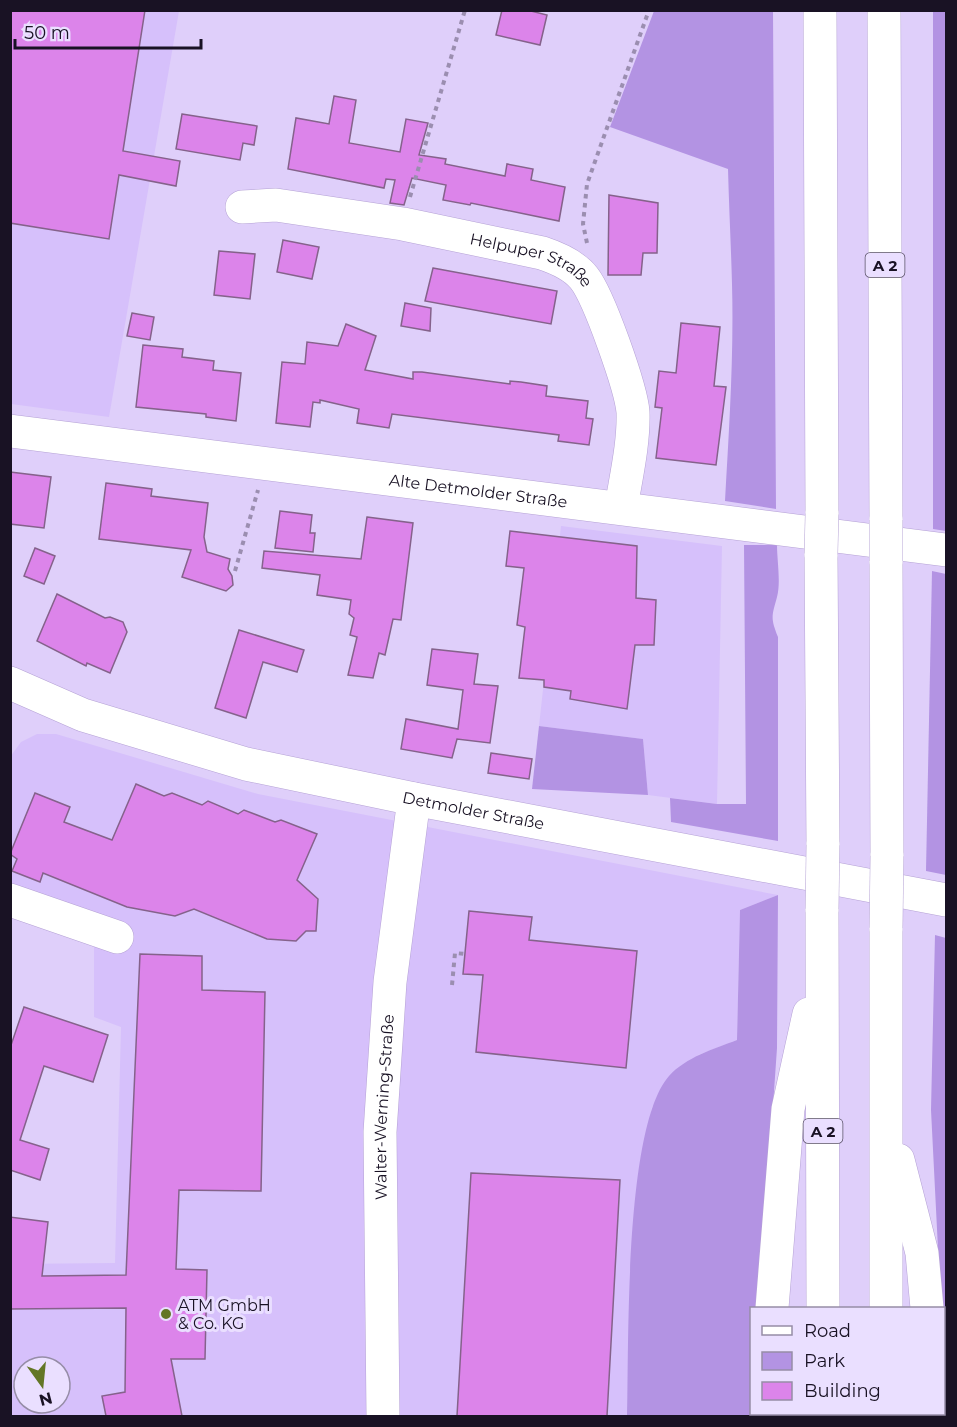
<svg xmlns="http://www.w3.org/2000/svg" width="957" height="1427" viewBox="0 0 957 1427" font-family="Montserrat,sans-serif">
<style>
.built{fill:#d6c0fb;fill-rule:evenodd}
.green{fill:#b393e3}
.building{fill:#dc84ea;stroke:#85628b;stroke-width:1.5}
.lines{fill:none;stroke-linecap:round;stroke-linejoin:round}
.minor-casing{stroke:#b5a2d5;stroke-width:34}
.highway-casing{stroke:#b5a2d5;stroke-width:34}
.path{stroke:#9b8eb0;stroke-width:4;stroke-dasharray:4.5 4.5;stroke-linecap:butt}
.minor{stroke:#fff;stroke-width:33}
.highway{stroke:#fff;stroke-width:33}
.highway-bridge-casing{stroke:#b5a2d5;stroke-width:34;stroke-linecap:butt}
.highway-bridge{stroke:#fff;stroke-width:33}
.poi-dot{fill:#637626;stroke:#eadfff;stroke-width:2}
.labels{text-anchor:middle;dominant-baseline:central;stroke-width:6;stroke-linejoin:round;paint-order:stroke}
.shield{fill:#eadfff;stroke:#585066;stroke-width:1.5}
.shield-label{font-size:15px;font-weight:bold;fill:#191224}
.street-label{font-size:16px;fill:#191224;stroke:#eadfff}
.poi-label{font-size:16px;fill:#191224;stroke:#eadfff;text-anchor:start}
</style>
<rect width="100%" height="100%" fill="#dfcffa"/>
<g class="built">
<path d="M11,11H179L109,417L11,404Z"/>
<path d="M561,526L722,546L717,804L648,795L643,739L539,726Z"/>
<path d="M37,734H56L258,794L778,895L740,910L737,1040L698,1055L652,1107L635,1201L627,1416H11V1264L115,1263L121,1027L94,1017V940L11,913L10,757L21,742ZM24,1367H60V1403H24Z"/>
</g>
<g class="green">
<path d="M654,11H773L776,509L725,501C729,429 734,356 732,284C731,246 729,207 728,169L610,127Z"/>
<path d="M933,11H946V531L933,529Z"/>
<path d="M744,545H777C777,560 781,582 777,597C772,616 770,617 778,637V841L671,822L670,798L717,804H746Z"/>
<path d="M932,571L946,574V875L926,871Z"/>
<path d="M539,726L643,739L648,795L532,789Z"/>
<path d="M778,895L777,1048L759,1308H752V1414H756V1416H627C629,1344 624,1127 669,1076C686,1057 714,1049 737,1040L740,910Z"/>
<path d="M935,935L946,938V1416L944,1308H941L931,1110Z"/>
</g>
<g class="building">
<path d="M10,10H145L123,151L180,161L176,186L119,175L109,239L10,223Z"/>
<path d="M502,10H527L547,15L540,45L496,35Z"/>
<path d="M334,96L356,100L349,143L400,152L406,119L428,123L419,155L446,159L445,164L505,176L507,164L533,169L531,180L565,187L559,221L471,203L470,205L443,200L446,185L412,178L404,205L390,203L395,180L386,179L384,188L288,169L296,118L329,124Z"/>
<path d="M182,114L257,126L254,145L243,143L240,160L176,149Z"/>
<path d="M609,195L658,203L657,253H643L641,275H608Z"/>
<path d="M283,240L319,247L312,279L277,272Z"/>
<path d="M219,251L255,254L250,299L214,295Z"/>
<path d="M433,268L557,291L551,324L425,301Z"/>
<path d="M405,303L431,308L430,331L401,326Z"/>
<path d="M132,313L154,317L150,340L127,336Z"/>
<path d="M681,323L720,327L714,386L726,387L716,465L656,458L662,408L655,407L659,371L676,373Z"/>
<path d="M346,324L376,336L365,370L413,379V372H422L510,384V381L521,382L547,386L546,396L588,401L586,418L593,419L589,445L558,441L559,435L392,414L389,428L357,423L359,409L320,400V403L313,402L310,427L276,423L282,362L305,364L307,342L338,346Z"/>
<path d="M143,345L183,349L182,357L214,361L213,370L241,373L236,421L206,417V414L136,407Z"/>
<path d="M10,472L51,477L44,528L10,524Z"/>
<path d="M106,483L152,489L151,496L208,503L204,537L207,552L230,559L228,569L232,576L233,585L226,591L182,577L191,550L99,539Z"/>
<path d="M280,511L312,515L310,533H315L313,552L275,548Z"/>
<path d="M367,517L413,523L401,620L393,619L385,655L379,653L373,678L348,675L357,637L350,635L354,618L349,614L351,600L317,595L320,575L262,568L264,551L361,559Z"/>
<path d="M510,531L637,546L636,598L656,600L654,645H635L627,709L570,699L571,691L544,687V680L519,678L525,627L517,625L524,568L506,566Z"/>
<path d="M35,548L55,556L44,584L24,576Z"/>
<path d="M57,594L105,618L110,617L123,622L127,632L110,673L87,663L86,666L37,641Z"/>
<path d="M239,630L304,650L297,672L263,662L246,718L215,708Z"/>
<path d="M432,649L478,654L474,684L498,686L490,743L457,739L452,758L401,749L406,719L458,729L463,690L427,685Z"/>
<path d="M491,753L532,759L529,779L488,773Z"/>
<path d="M136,784L164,796L172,793L202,805L208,801L238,814L244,810L275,822L281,820L317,834L297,880L318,899L316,931H306L296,941L267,939L194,909L175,916L127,907L43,873L40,882L12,871L17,859L10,854L35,793L70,807L64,822L112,840Z"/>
<path d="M469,911L532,917L529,940L637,951L626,1068L476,1052L483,975L463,974Z"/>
<path d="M140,954L202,956V990L265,992L261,1191L179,1190L176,1269L207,1270L205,1359H171L182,1416H106L102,1396L125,1392L126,1308L10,1309V1217L48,1222L42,1276L126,1275Z"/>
<path d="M24,1007L108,1035L93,1082L44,1066L20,1140L49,1149L40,1180L10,1170V1048Z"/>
<path d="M471,1173L620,1180L607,1416H457Z"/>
</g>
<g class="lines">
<defs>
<g id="minor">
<path id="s1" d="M242,207L276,205L403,224L542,253C557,258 574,265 584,278C599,297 631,388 633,412C634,443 626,477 621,508"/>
<path id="s2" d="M10,431L946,550"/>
<path id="s3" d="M10,683L83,715L246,764L414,799L946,900"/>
<path d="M10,900L117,937"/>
<path id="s4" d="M383,1416L380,1132L390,982L414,799"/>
</g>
<g id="highway">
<path d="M820,10L822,514"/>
<path d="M884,10L886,520"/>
<path d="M821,554L823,845"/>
<path d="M886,561L887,856"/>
<path d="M822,909L823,1308"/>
<path d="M898,1160L922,1253L927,1308"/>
<path d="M772,1308L788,1109L809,1014"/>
<path d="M886,1308V928"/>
<path d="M823,1414V1416"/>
<path d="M887,1414V1416"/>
<path d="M936,1414L937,1416"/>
<path d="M768,1416V1414"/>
</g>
</defs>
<use href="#minor" class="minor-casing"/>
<use href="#highway" class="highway-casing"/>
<g class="path">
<path d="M410,197L465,10"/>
<path d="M587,243L583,224L587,184L649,10"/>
<path d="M235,571L258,490"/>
<path d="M452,985L455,953L465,954"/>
</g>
<use href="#minor" class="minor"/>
<use href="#highway" class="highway"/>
<defs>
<g id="highway-bridge">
<path d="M886,520V561"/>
<path d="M821,554L822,514"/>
<path d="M822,909L823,845"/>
<path d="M886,928L887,856"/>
</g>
</defs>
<use href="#highway-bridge" class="highway-bridge-casing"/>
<use href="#highway-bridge" class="highway-bridge"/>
</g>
<circle class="poi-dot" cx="166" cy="1314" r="6"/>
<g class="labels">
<g class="shield">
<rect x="865.5" y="253" width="39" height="24" rx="4.5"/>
<rect x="803.5" y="1119" width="39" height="24" rx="4.5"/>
</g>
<g class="shield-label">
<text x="885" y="265">A 2</text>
<text x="823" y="1131">A 2</text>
</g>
<g class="street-label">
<text stroke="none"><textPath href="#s1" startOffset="297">Helpuper Straße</textPath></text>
<text stroke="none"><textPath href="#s2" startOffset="472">Alte Detmolder Straße</textPath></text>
<text stroke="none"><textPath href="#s3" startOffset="482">Detmolder Straße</textPath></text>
<text stroke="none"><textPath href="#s4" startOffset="309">Walter-Werning-Straße</textPath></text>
</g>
<g class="poi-label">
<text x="178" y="1305">ATM GmbH<tspan x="178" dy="18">&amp; Co. KG</tspan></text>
</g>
</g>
<rect width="957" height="1427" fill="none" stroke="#191224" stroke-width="24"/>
<rect x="750" y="1307" width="195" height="108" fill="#eadfff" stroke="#968da7" stroke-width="1.5"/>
<rect x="762" y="1326" width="30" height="9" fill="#ffffff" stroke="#968da7" stroke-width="1.5"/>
<text x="804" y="1337" font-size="18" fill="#191224">Road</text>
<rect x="762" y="1352" width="30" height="18" fill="#b393e3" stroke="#968da7" stroke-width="1.5"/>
<text x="804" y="1367" font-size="18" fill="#191224">Park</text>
<rect x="762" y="1382" width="30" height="18" fill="#dc84ea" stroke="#968da7" stroke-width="1.5"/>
<text x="804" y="1397" font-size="18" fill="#191224">Building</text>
<g transform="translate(42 1385) rotate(165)"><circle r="28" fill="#eadfff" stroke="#968da7" stroke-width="1.5"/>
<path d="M0-4.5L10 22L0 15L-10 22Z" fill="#637626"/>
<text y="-9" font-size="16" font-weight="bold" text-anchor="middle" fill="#191224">N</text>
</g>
<path d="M15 39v9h186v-9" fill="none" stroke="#191224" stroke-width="3"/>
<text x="24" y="39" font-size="18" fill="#191224" stroke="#eadfff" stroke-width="4.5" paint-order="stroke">50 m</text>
</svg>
